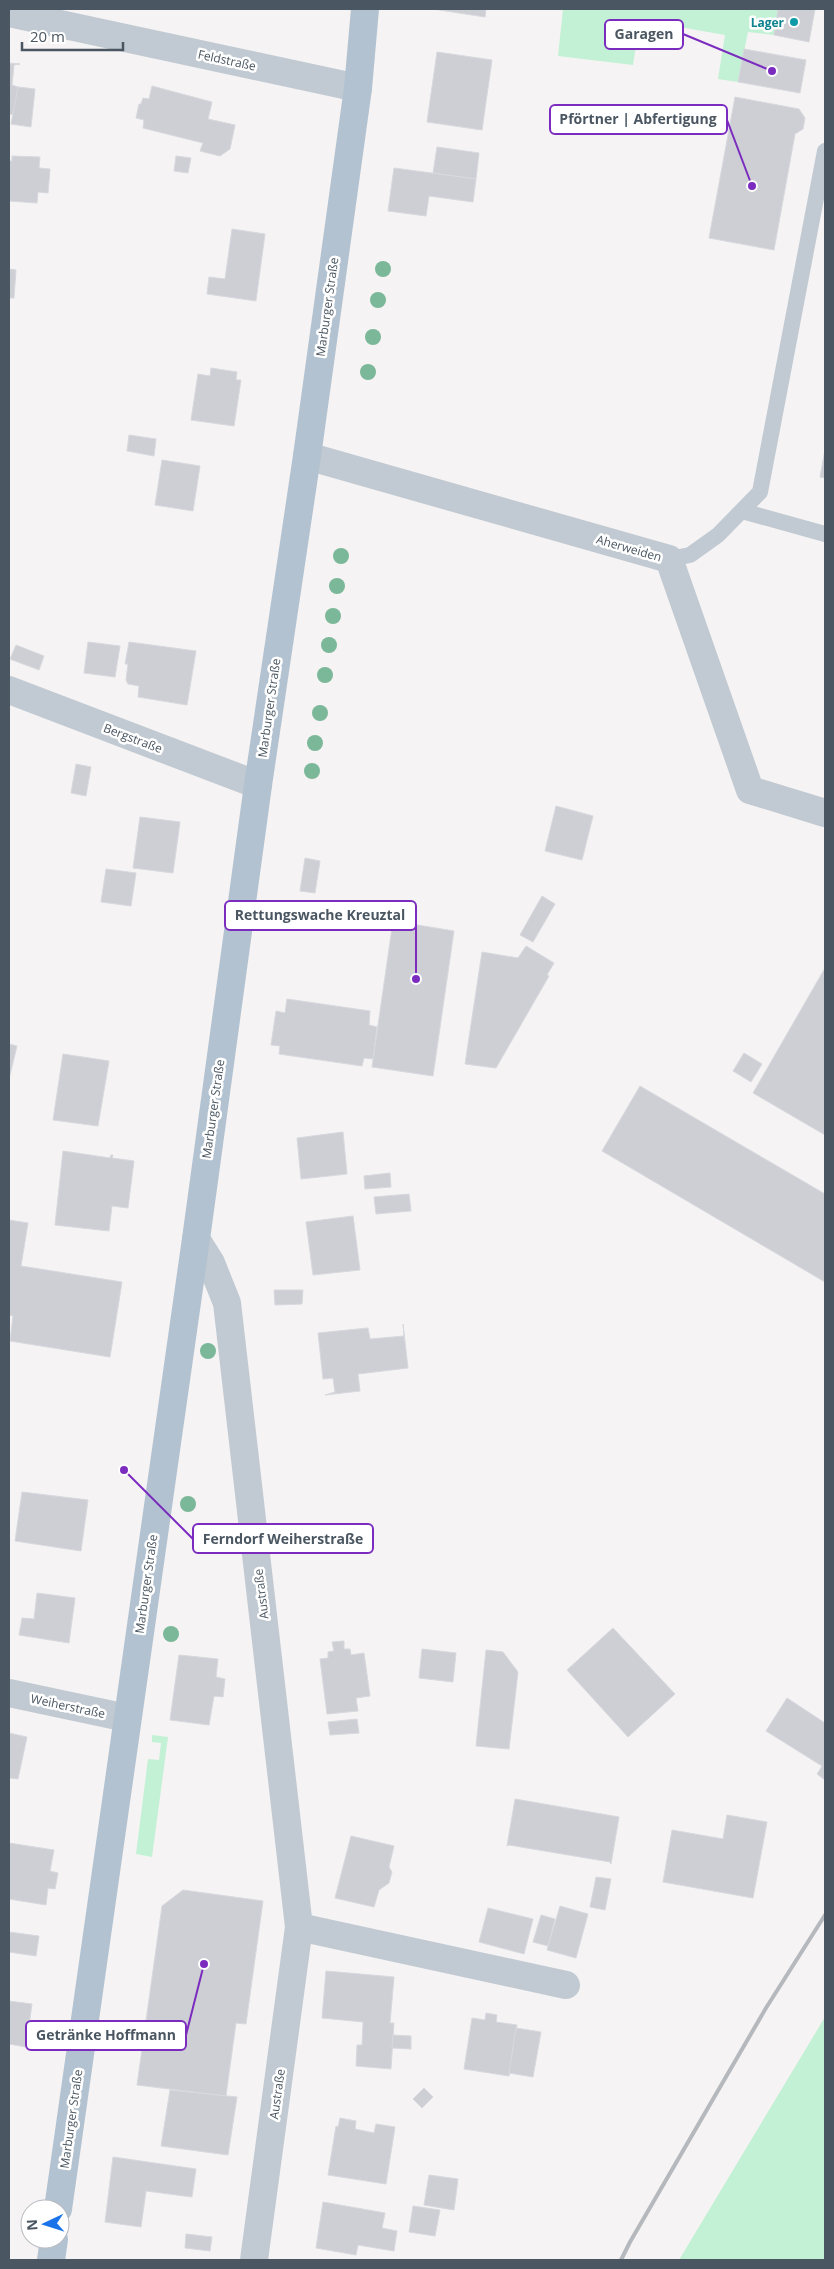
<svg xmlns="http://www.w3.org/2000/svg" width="834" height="2269" viewBox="0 0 834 2269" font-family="'Open Sans',sans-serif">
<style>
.green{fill:#c3f1d5}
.building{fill:#cdcfd5;stroke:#d7d9de}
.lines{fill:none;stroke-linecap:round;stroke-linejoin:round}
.service{stroke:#c1cad2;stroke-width:16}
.minor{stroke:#c1cad2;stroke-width:28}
.primary{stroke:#b3c2d1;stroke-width:28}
.rail{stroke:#b5b8bd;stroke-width:4}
.tree{fill:#7bb799}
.culture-dot{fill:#0f9aa8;stroke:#fff;stroke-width:2}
.labels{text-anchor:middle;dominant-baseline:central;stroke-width:5;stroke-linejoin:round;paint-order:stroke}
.culture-label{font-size:12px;font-weight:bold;fill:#0d838f;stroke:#fff;text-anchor:end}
.street-label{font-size:12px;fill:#4a5661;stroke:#fff}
.leader{fill:none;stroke:#7b2cbf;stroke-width:2}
.callout-dot{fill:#7b2cbf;stroke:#fff;stroke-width:2}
.callout{fill:#fff;stroke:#7b2cbf;stroke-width:2}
.callout-label{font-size:14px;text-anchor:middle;font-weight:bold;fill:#4a5661}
</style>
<rect width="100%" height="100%" fill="#f5f3f3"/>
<g class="green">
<path d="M563,9H778L774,35L748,32L738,82L718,79L725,35L640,20L633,65L558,56Z"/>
<path d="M152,1735L168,1737L152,1857L136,1854L148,1759L159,1760L161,1743L152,1742Z"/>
<path d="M825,2017V2260H679Z"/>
</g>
<g class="building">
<path d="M433,9H486L485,17Z"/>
<path d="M778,9H815L809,42L774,35Z"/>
<path d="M744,49L806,60L800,93L738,82Z"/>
<path d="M437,52L492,60L482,130L427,122Z"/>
<path d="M9,63L20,64L14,65L12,85L18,87L14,115L9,114Z"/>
<path d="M152,86L212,102L208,119L235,125L230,149L220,156L200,151L203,143L143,128L144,120L136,118L139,104H141L143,98L149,99Z"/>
<path d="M18,87L35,89L31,127L11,124Z"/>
<path d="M735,97L799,109L805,118L803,129L795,134L774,250L709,238Z"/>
<path d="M437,147L479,153L476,179L433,173Z"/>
<path d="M12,156L40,157L39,168L50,169L48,193L38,192L37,203L9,201V161H12Z"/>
<path d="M176,156L191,158L188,173L174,171Z"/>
<path d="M394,168L476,179L473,202L429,196L426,216L388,211Z"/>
<path d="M232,229L265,234L256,301L207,294L209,277L225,279Z"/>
<path d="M9,269L16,270L14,298H9Z"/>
<path d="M211,368L237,372L236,380H241L234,426L191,420L198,374L210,376Z"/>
<path d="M129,435L156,439L154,456L127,451Z"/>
<path d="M825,450V478L820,477Z"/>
<path d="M162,460L200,466L193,511L155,505Z"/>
<path d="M88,642L120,646L115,677L84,673Z"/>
<path d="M129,642L196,651L187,705L138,697L139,686L128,684L126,680L128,664H125Z"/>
<path d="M16,645L44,656L39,670L10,659Z"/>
<path d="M76,764L91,767L86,796L71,793Z"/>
<path d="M556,806L593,816L582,860L545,851Z"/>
<path d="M140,817L180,822L173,873L133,868Z"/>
<path d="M305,858L320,861L315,893L300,891Z"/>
<path d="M106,869L136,873L131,906L101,902Z"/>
<path d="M542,896L555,904L533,942L520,935Z"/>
<path d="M393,921L454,931L433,1076L372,1067Z"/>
<path d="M526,946L554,963L547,975L549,976L496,1068L465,1064L482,952L518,958Z"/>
<path d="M825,968V1135L753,1093Z"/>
<path d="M287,999L370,1011L369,1025L377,1027L373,1059L364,1058L362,1066L279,1054L280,1046L271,1045L276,1011L285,1013Z"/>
<path d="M9,1044L17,1046L9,1079Z"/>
<path d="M744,1053L762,1064L751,1082L733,1071Z"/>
<path d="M63,1054L109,1061L98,1126L53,1120Z"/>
<path d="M640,1086L825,1194V1282L602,1151Z"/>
<path d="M343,1132L347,1174L301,1179L297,1138Z"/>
<path d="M63,1151L110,1158L111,1155H113L112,1158L134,1161L128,1208L112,1206L109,1231L55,1225Z"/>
<path d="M390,1173L391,1187L365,1189L364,1176Z"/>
<path d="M409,1194L411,1211L376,1214L374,1197Z"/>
<path d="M353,1216L360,1270L313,1275L306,1222Z"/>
<path d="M9,1220L28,1223L21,1266L122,1282L110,1357L10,1341L13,1316L9,1315Z"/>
<path d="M274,1290H303L302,1304L275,1305Z"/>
<path d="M403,1324L408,1368L358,1374L360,1391L325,1395L335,1392L333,1378L323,1379L318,1333L368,1328L370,1339L404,1336Z"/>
<path d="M22,1492L88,1500L81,1551L15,1541Z"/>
<path d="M37,1593L75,1598L69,1643L19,1635L22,1618L34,1619Z"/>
<path d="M613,1628L675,1694L628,1737L567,1670Z"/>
<path d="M344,1641V1649H350L351,1655L364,1653L370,1696L356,1698L358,1711L327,1714L320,1659L328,1658V1652L334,1651L332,1642Z"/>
<path d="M422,1649L456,1653L453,1682L419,1678Z"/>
<path d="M486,1650L503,1652L518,1672L509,1749L476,1746Z"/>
<path d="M179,1655L218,1659L216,1677L225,1679L223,1697L214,1696L209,1725L170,1720Z"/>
<path d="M787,1698L825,1723V1780L817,1774L822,1766L766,1731Z"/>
<path d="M357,1719L359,1733L330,1735L328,1722Z"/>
<path d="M9,1733L27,1737L18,1779L9,1778Z"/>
<path d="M515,1799L619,1817L611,1864L610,1862L509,1845L507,1846Z"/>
<path d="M727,1815L767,1822L753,1898L663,1882L672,1830L723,1839Z"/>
<path d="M351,1836L394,1846L389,1867L392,1872L389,1883L379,1890L374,1907L335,1898Z"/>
<path d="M9,1843L54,1850L50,1871L58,1873L55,1889L48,1888L46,1905L9,1899Z"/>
<path d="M596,1877L611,1879L605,1910L590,1907Z"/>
<path d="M183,1890L263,1901L246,2024L236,2023L226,2096L137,2085L162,1906Z"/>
<path d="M560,1906L588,1914L576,1958L547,1950Z"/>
<path d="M488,1908L533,1919L524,1954L479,1942Z"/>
<path d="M541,1915L555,1919L548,1946L533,1942Z"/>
<path d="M9,1932L39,1936L36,1956L9,1952Z"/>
<path d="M326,1971L394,1977L390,2023H394L391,2069L356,2066L357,2045H362L363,2022L322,2018Z"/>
<path d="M9,2001L32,2004L26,2047L9,2044Z"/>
<path d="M486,2013L497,2015L496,2022L517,2025L509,2076L464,2069L472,2018L485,2020Z"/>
<path d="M516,2028L541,2032L533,2077L509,2073Z"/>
<path d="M393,2035L411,2036V2049L392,2048Z"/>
<path d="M424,2088L433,2097L422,2108L413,2099Z"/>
<path d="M170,2090L237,2097L228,2155L161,2146Z"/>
<path d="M340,2118L356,2121L355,2129L374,2133L376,2124L395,2127L386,2184L328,2175L336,2126L338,2127Z"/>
<path d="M113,2157L196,2169L192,2197L146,2191L141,2227L105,2222Z"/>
<path d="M429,2175L458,2179L454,2210L424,2205Z"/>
<path d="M323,2202L385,2213L382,2228L397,2231L394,2251L358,2245L356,2255L316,2248Z"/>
<path d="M413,2206L440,2210L435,2236L409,2232Z"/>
<path d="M186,2234L212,2237L210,2251L185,2248Z"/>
</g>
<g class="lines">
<g class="service">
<path d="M742,511L825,534"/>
<path d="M669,559L690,555L718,535L760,492L825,151"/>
</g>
<g class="minor">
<path d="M9,13L358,88"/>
<path d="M307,456L669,559L750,790L825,813"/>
<path d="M9,690L258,785"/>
<path d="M196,1239L211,1263L227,1303L299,1927L254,2260"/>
<path d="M9,1693L127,1718"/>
<path d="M299,1927L566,1985"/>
</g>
<g class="primary">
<path d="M58,2209L196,1239L258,785L307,456L358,88L365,9"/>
<path d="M51,2260L54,2239"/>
</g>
<path class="rail" d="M621,2260L630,2242L766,2008L825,1915"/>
</g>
<g class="tree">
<circle cx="383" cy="269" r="8"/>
<circle cx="378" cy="300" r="8"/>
<circle cx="373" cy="337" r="8"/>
<circle cx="368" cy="372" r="8"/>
<circle cx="341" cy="556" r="8"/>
<circle cx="337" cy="586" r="8"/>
<circle cx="333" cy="616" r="8"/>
<circle cx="329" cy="645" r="8"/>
<circle cx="325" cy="675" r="8"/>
<circle cx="320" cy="713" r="8"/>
<circle cx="315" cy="743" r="8"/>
<circle cx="312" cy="771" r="8"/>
<circle cx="208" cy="1351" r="8"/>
<circle cx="188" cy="1504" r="8"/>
<circle cx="171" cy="1634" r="8"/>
</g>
<circle class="culture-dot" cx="794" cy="22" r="5"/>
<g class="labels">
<g class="culture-label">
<text x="784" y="22">Lager</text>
</g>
<g class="street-label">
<text transform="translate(227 60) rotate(12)">Feldstraße</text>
<text transform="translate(327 307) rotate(-82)">Marburger Straße</text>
<text transform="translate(629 548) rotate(16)">Aherweiden</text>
<text transform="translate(269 708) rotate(-82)">Marburger Straße</text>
<text transform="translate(133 738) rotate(21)">Bergstraße</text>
<text transform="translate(213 1109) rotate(-82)">Marburger Straße</text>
<text transform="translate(146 1584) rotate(-82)">Marburger Straße</text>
<text transform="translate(261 1594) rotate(-97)">Austraße</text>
<text transform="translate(68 1706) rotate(12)">Weiherstraße</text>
<text transform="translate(277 2094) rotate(-82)">Austraße</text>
<text transform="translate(71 2119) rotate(-82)">Marburger Straße</text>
</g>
</g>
<path class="leader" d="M772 71L683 34M752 186L727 120M416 979L416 915M124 1470L193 1539M204 1964L186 2035"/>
<g class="callout-dot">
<circle cx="772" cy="71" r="5"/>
<circle cx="752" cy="186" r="5"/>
<circle cx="416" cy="979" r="5"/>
<circle cx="124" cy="1470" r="5"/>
<circle cx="204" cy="1964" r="5"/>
</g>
<g class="callout">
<rect x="605" y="20" width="78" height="29" rx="5"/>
<rect x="550" y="105" width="177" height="29" rx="5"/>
<rect x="225" y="901" width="191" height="29" rx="5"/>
<rect x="193" y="1524" width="180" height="29" rx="5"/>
<rect x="26" y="2021" width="160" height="29" rx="5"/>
</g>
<g class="callout-label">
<text x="644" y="39">Garagen</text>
<text x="638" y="124">Pförtner | Abfertigung</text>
<text x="320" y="920">Rettungswache Kreuztal</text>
<text x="283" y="1544">Ferndorf Weiherstraße</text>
<text x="106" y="2040">Getränke Hoffmann</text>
</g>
<rect width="834" height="2269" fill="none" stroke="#4a5661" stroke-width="20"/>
<g transform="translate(45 2224) rotate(266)"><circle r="24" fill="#ffffff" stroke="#b7bbc0"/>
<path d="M0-4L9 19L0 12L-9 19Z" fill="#1a73e8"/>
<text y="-8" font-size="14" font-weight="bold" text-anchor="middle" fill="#4a5661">N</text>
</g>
<path d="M22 42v8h101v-8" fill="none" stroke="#4a5661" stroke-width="2.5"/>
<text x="30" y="42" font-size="15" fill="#4a5661" stroke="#ffffff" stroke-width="4" paint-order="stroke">20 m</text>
</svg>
